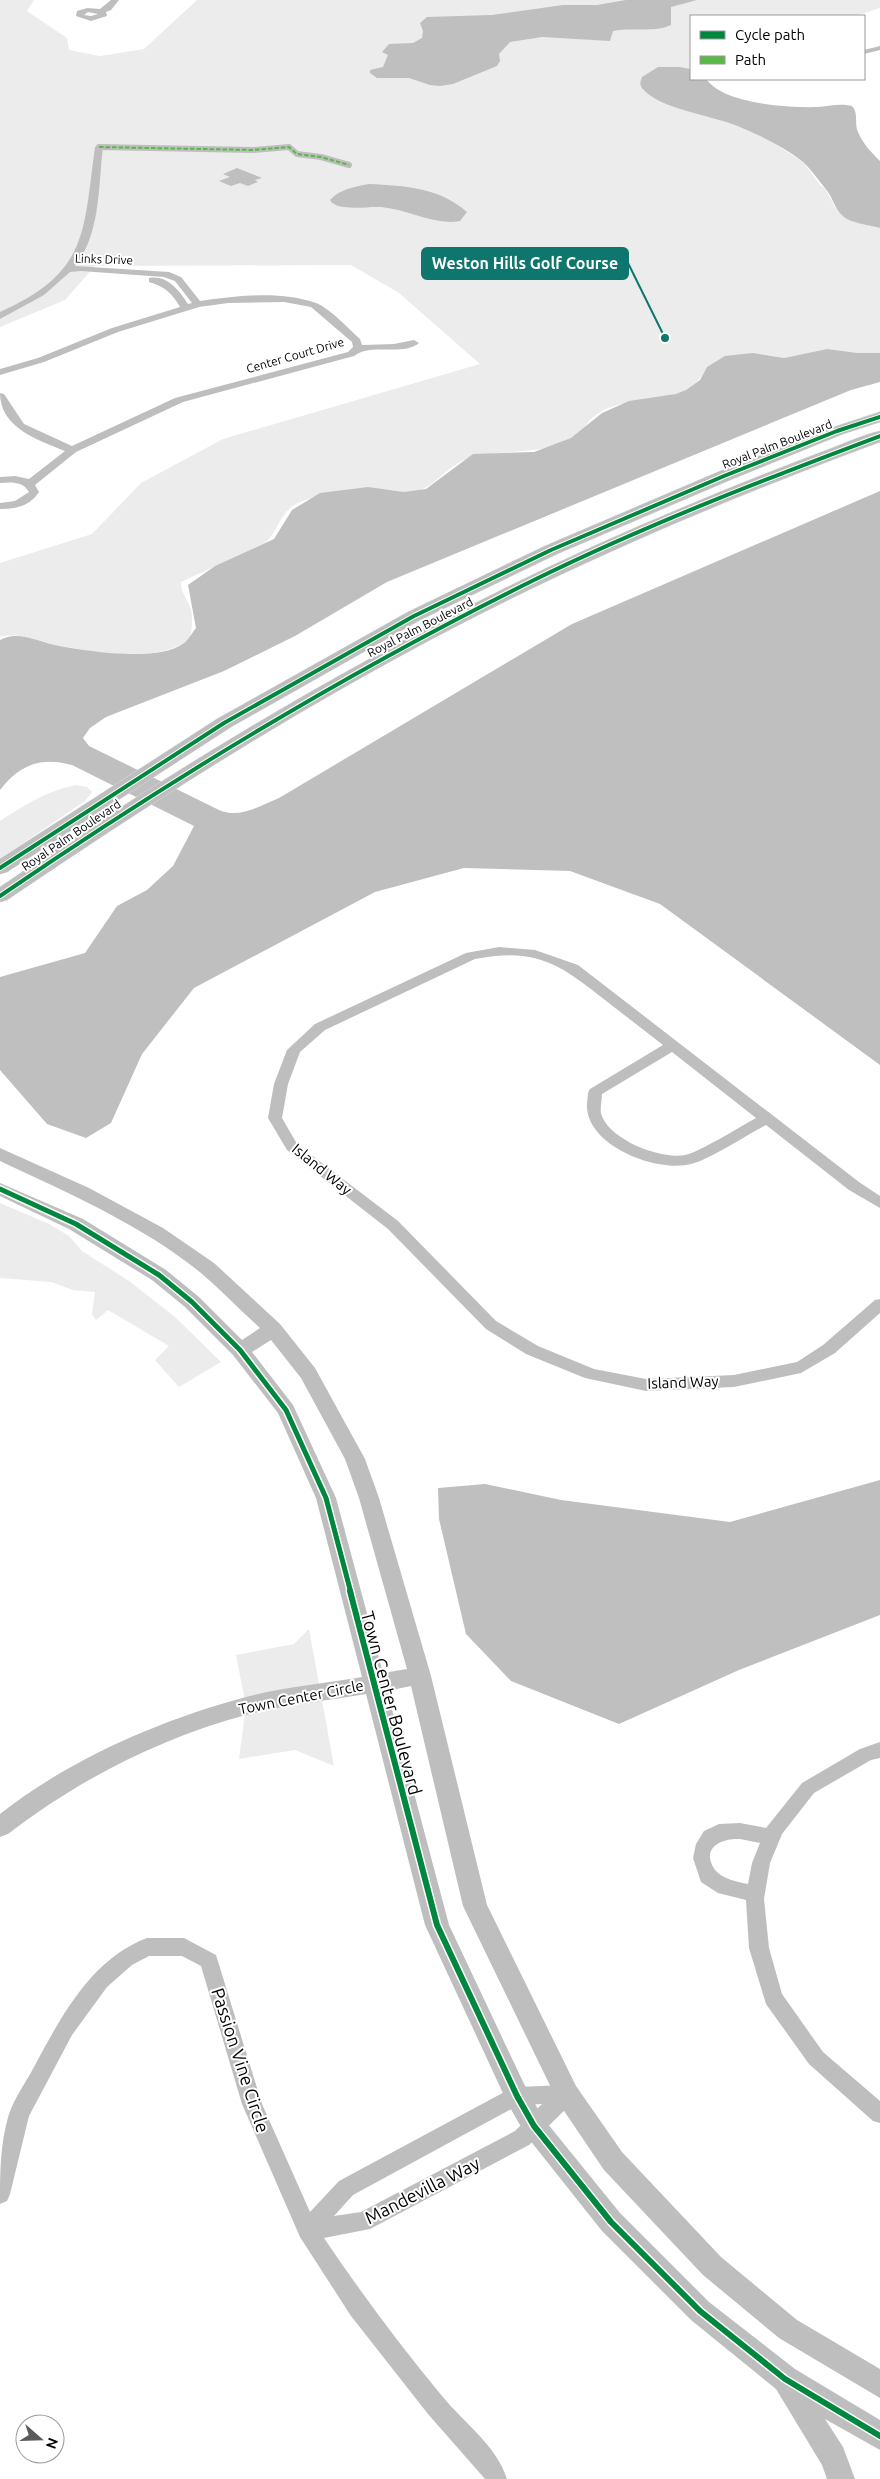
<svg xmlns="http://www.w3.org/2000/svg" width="880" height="2479" viewBox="0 0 880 2479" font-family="Ubuntu,sans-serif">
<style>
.green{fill:#ececec}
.water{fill:#bfbfbf}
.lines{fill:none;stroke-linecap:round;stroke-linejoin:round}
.primary-casing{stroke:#dbdbdb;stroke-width:1}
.pedestrian{stroke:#bebebe;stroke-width:6}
.minor{fill:#bebebe;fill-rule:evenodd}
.tertiary{fill:#bebebe;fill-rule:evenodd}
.primary{fill:#bebebe;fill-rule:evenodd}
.quiet{stroke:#58b947;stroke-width:2;stroke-dasharray:4.5 2;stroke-linecap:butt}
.cycleway-far2-casing{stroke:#fff;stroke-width:6}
.cycleway-far1-casing{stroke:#fff;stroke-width:8}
.cycleway-casing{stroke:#fff;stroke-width:9}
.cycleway-far2{stroke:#00873e;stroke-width:4}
.cycleway-far1{stroke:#00873e;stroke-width:5}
.cycleway{stroke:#00873e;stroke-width:6}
.labels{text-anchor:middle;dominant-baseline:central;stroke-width:4;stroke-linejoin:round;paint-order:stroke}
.far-street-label{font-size:12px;fill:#000;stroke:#fff}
.street-label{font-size:15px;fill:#000;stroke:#fff}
.near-street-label{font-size:18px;fill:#000;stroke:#fff}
.leader{fill:none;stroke:#0f766e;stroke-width:2}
.callout-dot{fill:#0f766e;stroke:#fff;stroke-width:2}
.callout{fill:#0f766e;stroke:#0f766e;stroke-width:2}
.callout-label{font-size:16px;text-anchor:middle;font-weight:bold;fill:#fff}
</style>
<rect width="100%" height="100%" fill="#fff"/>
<g class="green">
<path d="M0,0H34L27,11L67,38L69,50L100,56L144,49L197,0H880V8L855,16H691V69L664,67L656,99L725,120L765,137L804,163L820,185L825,188L835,207L842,215L858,223L880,228V353H858L827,349L784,358L753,353L707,367C688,406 646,395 611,407C604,409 594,416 589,421C584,427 581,435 574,438C541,457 501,447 467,459C446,466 435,488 413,492C404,494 393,489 383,490C356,490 322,492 298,503C280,511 278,532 265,543L181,582C180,591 187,599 190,607C193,612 192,627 191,633C189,642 178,646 171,649C135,660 93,652 56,645C38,641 18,632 0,637V563L92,534L141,483L223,439L480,364L399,293L351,265L95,266L65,300L0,327Z"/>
<path d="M76,785L87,787L92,792L85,801L0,859V821C25,805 46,791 76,785Z"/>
<path d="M0,1203L49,1224L69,1236L82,1251L129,1281L175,1317L221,1362L179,1387L155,1360L169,1346L108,1310L96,1320L92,1314L95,1292L73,1290L51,1282L0,1278Z"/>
<path d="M309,1629L334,1766L295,1750L239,1759L246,1706L236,1655L294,1644Z"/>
</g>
<g class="water">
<path d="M626,0H697L671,7V25C654,33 631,27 613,31L610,41L542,37L510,42L499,54L500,61L497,66L453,84L440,86L430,85L409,78H377L370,73V70L383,67L388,55L382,52L389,44L413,43L422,38L423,31L420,23L427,17L492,15L563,5H597Z"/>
<path d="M658,67H679L691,69V79H706C724,104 788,108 817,107C829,106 840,103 852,106C859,113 854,124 858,132C863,144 871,152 880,161V228C869,225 857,224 847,219C834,211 834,198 825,188C818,180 811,169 803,162C785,147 761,136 740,127C715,116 658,109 642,88C639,84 641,80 642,77Z"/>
<path d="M237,168L262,178L255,180L258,182L248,186L240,183L231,186L219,181L230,177L223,174Z"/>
<path d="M369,184C406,186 438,187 467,212L460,221C435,226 407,209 381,207C367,206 336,212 330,200C340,189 354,187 369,184Z"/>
<path d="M827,349L858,353H880V382L851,390L387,582L295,636L224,671L106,717L90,728L83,738L89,746L219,810C240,819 259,806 279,798L572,624L880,491V1065L660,904L570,871L464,868L375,892L194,988L142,1054L111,1123L86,1138L47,1124L0,1070V977L85,953L117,906L147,890L173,866L194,826L72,765C41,757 20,764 0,790V640C16,630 38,641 55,645C86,651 158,663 184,643C188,640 192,633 196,628L188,585L215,566L274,539L292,510L320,493L368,487L404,492L426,489L473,454L534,452L571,438L602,413L629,401L676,394L686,390L700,380L707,367L725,356L753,353L784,358Z"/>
<path d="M880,1480V1615L739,1670L619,1724L511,1681L466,1634L439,1519L438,1488L485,1484L561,1500L730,1522Z"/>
</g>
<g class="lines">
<defs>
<g id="primary">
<path d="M880,412V422L843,434L730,480L557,554L420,620L231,727L7,872L0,874V859L217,719L408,612L545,546L718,472L831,428Z"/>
<path d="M880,431V442C726,499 575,563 430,640C283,718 144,807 7,900L0,902V887C217,740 442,607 684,507C729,488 774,470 819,453C839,446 859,436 880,431Z"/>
</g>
</defs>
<use href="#primary" class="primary-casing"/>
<path class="pedestrian" d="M99,147L253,150L289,147L297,154L321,157L349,165"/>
<g class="minor">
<path d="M111,0H119L111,10L106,12L107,16L91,21L76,16L77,11L87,8L100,9ZM88,12L98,14L91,16L84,15Z"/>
<path d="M880,46V50L864,54V50Z"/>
<path d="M99,144L103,147C98,187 101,233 75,266L169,272L181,277L200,301C236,296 280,290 316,303C328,307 349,329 360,339L362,345L394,344L414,340L419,343C402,357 371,342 354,356L183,402L76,452L35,485L39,492C30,506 16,509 0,509V503L15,501L29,492C23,481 11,482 0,483V477L15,476L29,479L65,451C38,440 0,428 0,393L4,394L24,424L72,446L175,398L348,352L353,347L352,342L311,307L284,302L228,303L199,307L118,332L44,362L0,375V369L38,358L112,328L180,307C172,293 164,286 149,282V278C167,275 179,290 188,304L192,303L175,281L164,277L81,271L70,272L44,295L0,319V312C89,272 83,233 95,147Z"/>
<path d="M499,947L535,950L578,965L859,1182L880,1196V1208L849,1190L766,1125C747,1135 709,1160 691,1164C656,1173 585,1145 587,1104C588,1098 587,1093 590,1089L663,1045C644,1030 624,1015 605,1000C560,964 535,947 475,959L325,1030L300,1052L288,1084L282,1118L297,1144L398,1221L496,1321L538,1346L594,1369L646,1379L734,1375L797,1362L823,1345L875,1300L880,1299V1313L835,1353L801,1373L734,1387L646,1391L585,1378L526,1354L486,1329L388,1229L287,1150L268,1118L274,1084L287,1050L315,1024L466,953ZM672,1052L756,1118C741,1126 700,1152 685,1155C661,1160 607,1139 601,1113C600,1108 602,1100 602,1094Z"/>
<path d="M880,1742V1758L871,1760L814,1793L782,1834L770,1863L764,1899L769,1948L782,1994L823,2052L880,2101V2123L873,2121L809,2064L766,2004L749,1948L746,1900L718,1893L701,1882L693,1858L696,1844L704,1831L719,1824L740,1823L766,1828L802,1783L860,1749ZM740,1839L760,1843L752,1863L748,1884C738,1882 722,1879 715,1870C700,1848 721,1838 740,1839Z"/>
<path d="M147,1938H184L216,1955L262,2104L310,2212L339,2181L510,2089L517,2087L567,2085L574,2087L577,2094L574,2101L529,2145L370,2229L324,2238C361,2293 400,2345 442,2396C464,2423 497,2446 507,2479H485L428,2414L351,2316L300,2237L242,2104L201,1966L182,1956H149L132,1965L107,1987L72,2035L29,2116L10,2194L7,2201L0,2204C0,2173 0,2143 9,2114C15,2097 26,2082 34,2067C61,2017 91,1959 147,1938ZM542,2104L515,2131L361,2212L334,2216L353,2195L467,2133L519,2105Z"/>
</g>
<path class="tertiary" d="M0,1148L89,1188L163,1228L214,1263L280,1324L315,1368L365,1459L379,1498L431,1676L487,1905L576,2086L622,2152L721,2257L797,2320L880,2369V2398L779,2338L703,2275L604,2170L558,2102L463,1906L411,1686L387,1691L449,1925L526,2088L543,2118L620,2213L709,2302L795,2369L880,2420V2450L825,2419L843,2447L855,2479H827L822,2465L776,2389L691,2320L602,2231L525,2134L508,2104L425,1925L366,1694C326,1701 284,1705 246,1715C160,1738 78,1780 8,1834L0,1837V1814C70,1759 160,1720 246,1697C283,1687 323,1684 362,1677L316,1498L278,1413L233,1355L185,1307L152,1280L69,1229L0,1196V1183L83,1219L166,1270L199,1297L242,1340L260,1328C240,1310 221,1290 201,1273C142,1225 68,1193 0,1161ZM271,1340L301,1378L345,1459L359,1498L407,1669L383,1673L336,1498L293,1405L252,1352Z"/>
<use href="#primary" class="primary"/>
<path class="quiet" d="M99,147L253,150L289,147L297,154L321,157L349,165"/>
<defs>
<g id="cycleway-far2">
<path d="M0,868L224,723L414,616L551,550L724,476L837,431L880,417"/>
<path d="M0,896C171,779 347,672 534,580C646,525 763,480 880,436"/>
</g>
<path id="cycleway-far1" d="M0,1189L76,1224L159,1275L192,1302L240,1350L286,1410L326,1498L351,1593"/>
<path id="cycleway" d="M350,1591L437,1925L517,2096L534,2126L611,2222L700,2311L785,2379L880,2436"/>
</defs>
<use href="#cycleway-far2" class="cycleway-far2-casing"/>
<use href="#cycleway-far1" class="cycleway-far1-casing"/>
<use href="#cycleway" class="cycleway-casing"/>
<use href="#cycleway-far2" class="cycleway-far2"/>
<use href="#cycleway-far1" class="cycleway-far1"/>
<use href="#cycleway" class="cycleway"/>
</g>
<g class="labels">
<g class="far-street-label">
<text transform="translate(104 259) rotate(2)">Links Drive</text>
<text transform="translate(295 355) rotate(-16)">Center Court Drive</text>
<text transform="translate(777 444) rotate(-21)">Royal Palm Boulevard</text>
<text transform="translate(420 627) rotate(-27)">Royal Palm Boulevard</text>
<text transform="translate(71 835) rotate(-34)">Royal Palm Boulevard</text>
</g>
<g class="street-label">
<text transform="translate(322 1169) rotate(39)">Island Way</text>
<text transform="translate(683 1382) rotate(-2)">Island Way</text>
<text transform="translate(301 1697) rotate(-11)">Town Center Circle</text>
</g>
<g class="near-street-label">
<text transform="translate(392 1703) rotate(75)">Town Center Boulevard</text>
<text transform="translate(241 2060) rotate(72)">Passion Vine Circle</text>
<text transform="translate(422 2190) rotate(-27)">Mandevilla Way</text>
</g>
</g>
<path class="leader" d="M665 338L628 263"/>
<circle class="callout-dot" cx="665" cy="338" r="5"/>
<rect class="callout" x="422" y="248" width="206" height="31" rx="5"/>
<g class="callout-label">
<text x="525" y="269">Weston Hills Golf Course</text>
</g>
<rect x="690" y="15" width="175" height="65" fill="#ffffff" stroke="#999999"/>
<rect x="700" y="31" width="25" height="8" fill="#00873e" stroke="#999999"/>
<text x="735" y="40" font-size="15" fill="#000000">Cycle path</text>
<rect x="700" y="56" width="25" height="8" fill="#58b947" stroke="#999999"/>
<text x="735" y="65" font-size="15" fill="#000000">Path</text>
<g transform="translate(40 2439) rotate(110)"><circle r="24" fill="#ffffff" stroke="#999999"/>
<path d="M0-4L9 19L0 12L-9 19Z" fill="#595959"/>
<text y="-8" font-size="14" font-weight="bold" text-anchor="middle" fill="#000000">N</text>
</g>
</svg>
